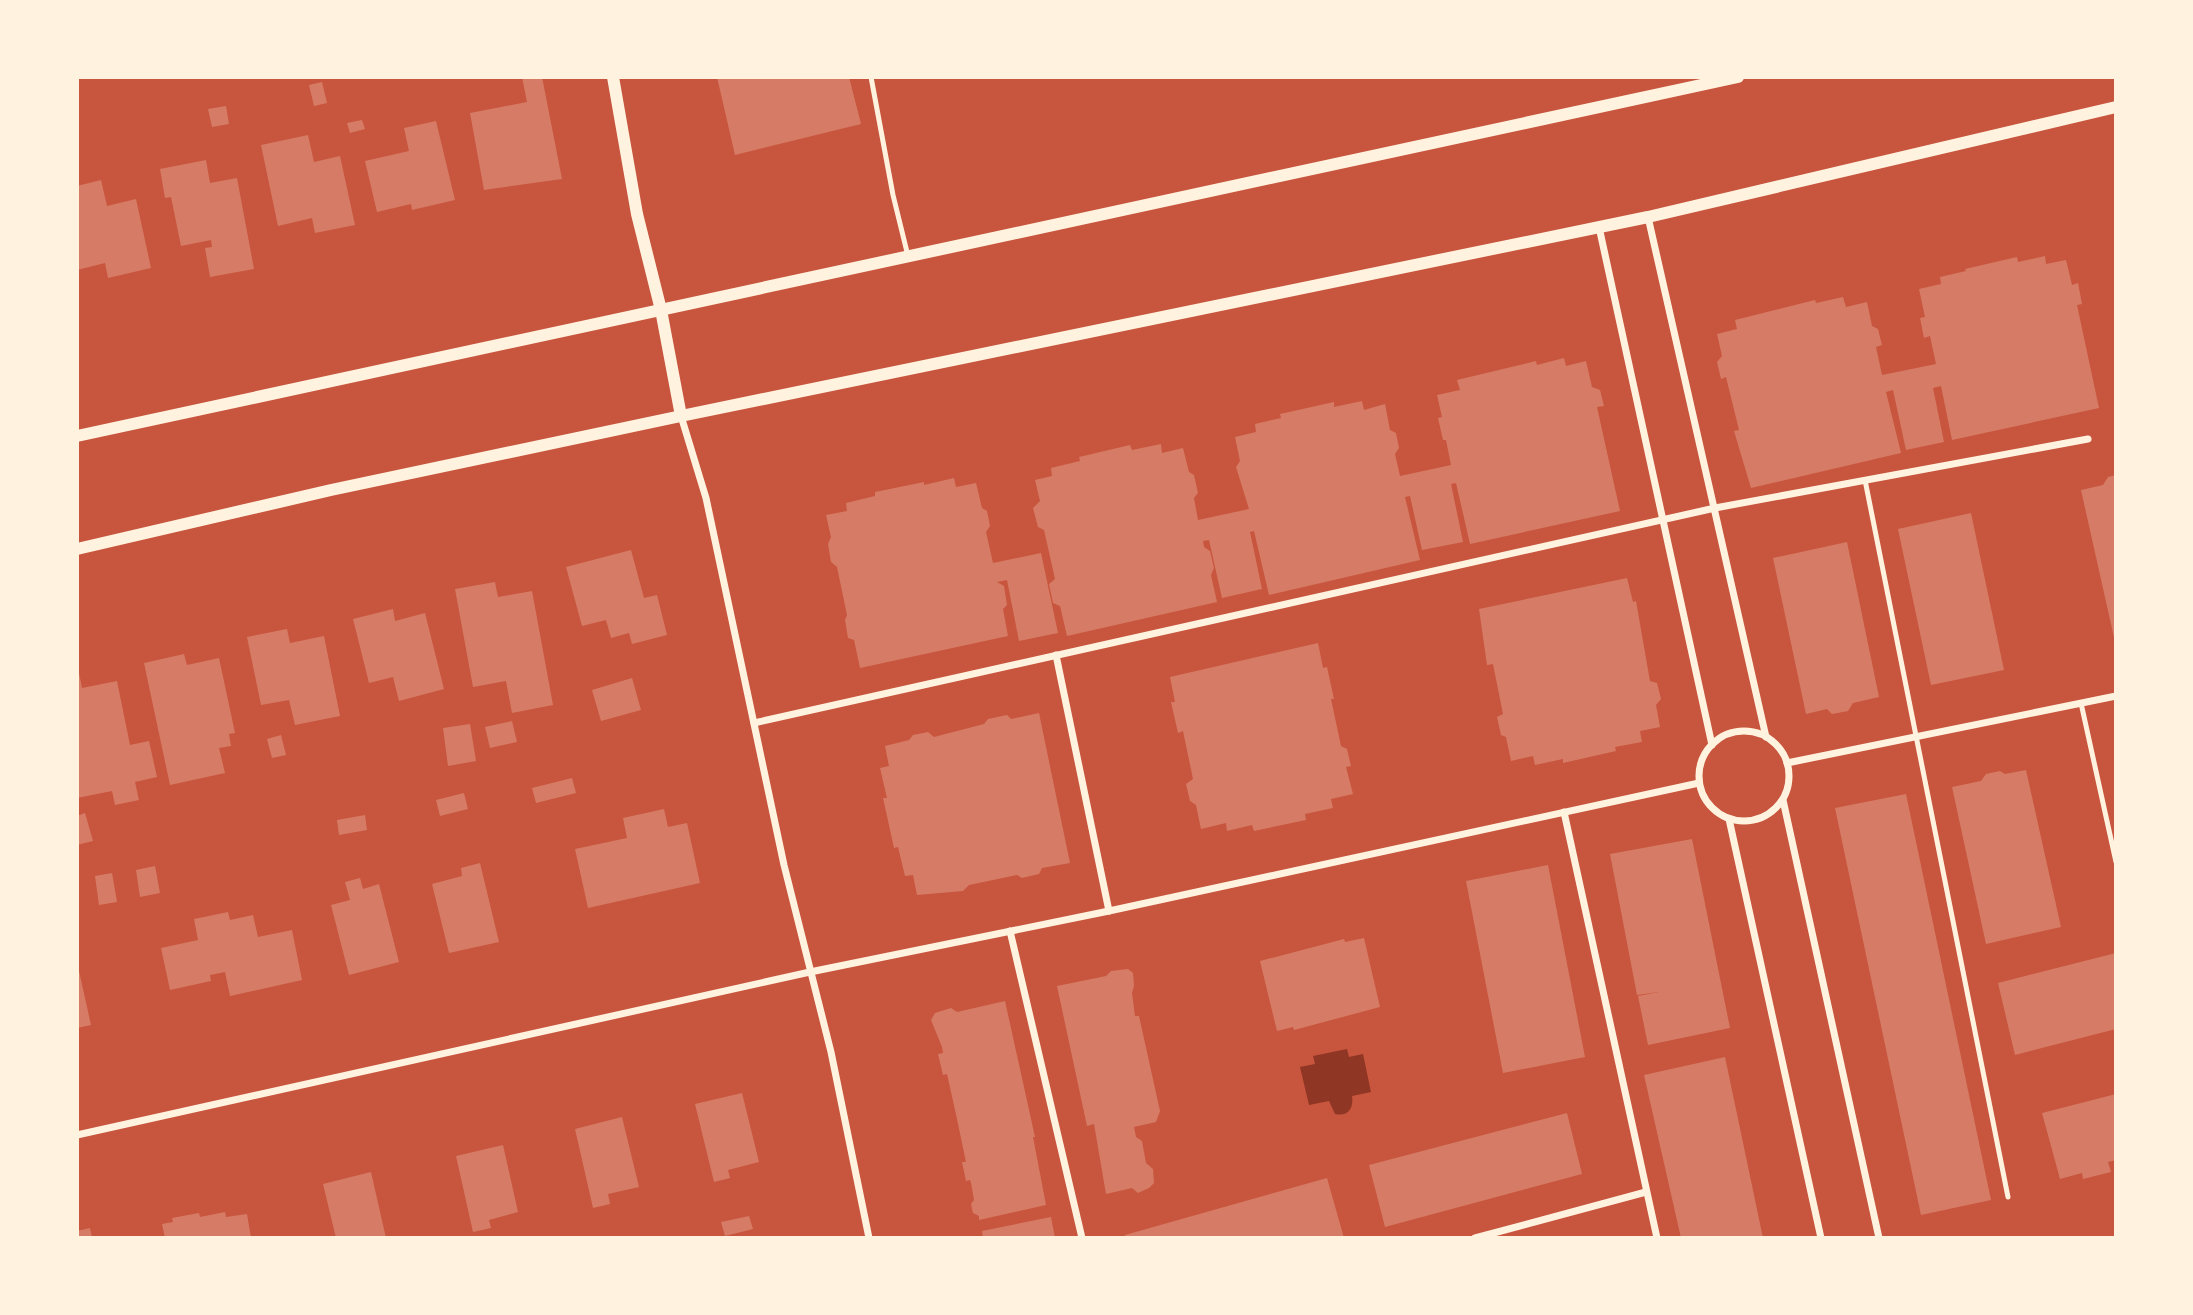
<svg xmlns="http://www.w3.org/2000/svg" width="2193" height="1315" viewBox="0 0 2193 1315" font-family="Manrope,sans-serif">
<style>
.water{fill:#8f3625}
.building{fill:#d67c66}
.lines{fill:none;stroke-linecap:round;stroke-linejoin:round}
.service{stroke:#fff3e0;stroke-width:5}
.minor{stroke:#fff3e0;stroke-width:7}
.tertiary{stroke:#fff3e0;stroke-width:12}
</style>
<rect width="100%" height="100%" fill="#c8553d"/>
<path class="water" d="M1347,1049L1349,1057L1363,1054L1371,1092L1352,1096C1354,1108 1348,1117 1335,1114L1329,1101L1309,1105L1300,1067L1315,1064L1313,1056Z"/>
<g class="building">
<path d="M522,77H542L562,179L484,190L470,113L527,102Z"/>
<path d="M717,77H849L861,124L735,155Z"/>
<path d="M322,82L327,103L314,106L309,85Z"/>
<path d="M226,106L229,124L212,127L208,109Z"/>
<path d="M362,120L365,129L350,133L347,123Z"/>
<path d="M436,121L455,200L412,210L411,204L377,212L365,161L409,151L404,128Z"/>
<path d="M308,135L314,162L340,156L355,225L315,233L312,218L278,226L261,145Z"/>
<path d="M206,160L210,183L237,178L254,269L210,277L205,248L212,247L211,240L181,246L171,197L165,198L160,169Z"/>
<path d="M101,180L107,206L136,199L151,268L108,278L105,263L77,270V186Z"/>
<path d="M2045,256L2046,264L2066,260L2072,285L2078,283L2082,304L2077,305L2099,408L1952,440L1941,386L1933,388L1944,442L1906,450L1893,390L1886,392L1901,453L1751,488L1734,431L1739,430L1726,377L1721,379L1717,362L1722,356L1717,334L1737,329L1735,320L1815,300L1816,303L1843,297L1846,307L1867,302L1872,326L1878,329L1882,345L1876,347L1882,375L1936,364L1930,336L1924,338L1920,318L1925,317L1919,289L1941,284L1940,277L1966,271L1965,269L2017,257L2018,262Z"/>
<path d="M1564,358L1566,366L1586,361L1592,387L1600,390L1604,406L1597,407L1620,511L1470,544L1456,483L1451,484L1463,542L1422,550L1410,496L1405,497L1420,560L1269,595L1254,531L1250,532L1262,589L1222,598L1209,540L1203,541L1204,547L1210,551L1214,568L1211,575L1217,602L1067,636L1060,606L1053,603L1049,584L1055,579L1044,530L1038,527L1033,508L1040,501L1035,480L1052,476L1051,468L1080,461L1079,457L1130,445L1132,450L1161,444L1162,453L1183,448L1189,472L1194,475L1198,493L1194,498L1198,520L1249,509L1236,467L1240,461L1235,437L1256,432L1255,424L1281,418L1280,414L1334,402V407L1362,401L1364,410L1385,404L1390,430L1396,433L1399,448L1395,454L1400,476L1451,465L1446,440H1443L1438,418L1442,417L1437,395L1460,390L1457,380L1536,361L1537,365Z"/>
<path d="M2116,475V641L2115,642L2081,490L2103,485L2108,477Z"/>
<path d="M954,478L956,487L976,483L982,508L987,511L990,526L986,532L993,563L1041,553L1058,633L1019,641L1007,580L997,582L1004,586L1007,605L1003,609L1008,636L860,668L854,640L848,638L845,620L847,615L837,567L831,562L828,544L831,537L826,515L847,511L846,503L875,496V492L924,482V485Z"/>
<path d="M1971,513L2004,670L1931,685L1898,529Z"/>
<path d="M1847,542L1879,697L1853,703L1848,711L1832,714L1827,709L1806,714L1773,558Z"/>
<path d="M631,550L644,598L657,595L667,635L632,644L629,633L611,638L606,620L582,626L566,567Z"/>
<path d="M1627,578L1633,602L1636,601L1650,681L1657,683L1661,699L1656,705L1660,727L1640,731L1642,742L1615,747L1616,751L1563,763V759L1535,765L1533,756L1511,761L1506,737L1501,735L1497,717L1503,714L1493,664L1487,665L1479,609Z"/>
<path d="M495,582L498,597L532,591L553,705L512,713L506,681L473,687L455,589Z"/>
<path d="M393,609L395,621L425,613L444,689L399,701L393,677L369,683L353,619Z"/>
<path d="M287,629L290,643L324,636L340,716L295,725L289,700L261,705L247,637Z"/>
<path d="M1318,643L1323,668L1327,667L1334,699H1331L1341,746L1347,749L1351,766L1346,767L1353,794L1331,799L1333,808L1305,814L1306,820L1254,831L1252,825L1227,831L1226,823L1201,829L1196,805L1190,801L1186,784L1193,779L1183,731L1178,733L1171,702H1175L1170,677Z"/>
<path d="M184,654L187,665L219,658L235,733L229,734L231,746L219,748L225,773L170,785L144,663Z"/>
<path d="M79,673L82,688L117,681L130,745L149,741L157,777L135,782L139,800L115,805L112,791L77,798V674Z"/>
<path d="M632,678L641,710L601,721L592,690Z"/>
<path d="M1039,713L1070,863L1042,868L1039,874L1022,878L1017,875L969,885L963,891L917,895L913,875L905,876L898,847L894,848L883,798H887L880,768L889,766L885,746L909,740L913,735L928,732L934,737L984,724L988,719L1007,715L1011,719Z"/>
<path d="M512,721L517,742L490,748L485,727Z"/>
<path d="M470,724L476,761L448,766L443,728Z"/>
<path d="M281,735L286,755L272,758L267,739Z"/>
<path d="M2026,770L2061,927L1986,944L1952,787L1981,781L1986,774L2000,771L2005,774Z"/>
<path d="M572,778L576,793L536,803L532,788Z"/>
<path d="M464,793L468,809L440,816L436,800Z"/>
<path d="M1906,794L1991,1200L1921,1215L1835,808Z"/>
<path d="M664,809L668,827L687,823L700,883L588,908L575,849L627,838L623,818Z"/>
<path d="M85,813L93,841L77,845V816Z"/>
<path d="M365,815L367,830L339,835L337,820Z"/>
<path d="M1692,839L1730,1028L1648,1045L1638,996L1659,992L1637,995L1610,854Z"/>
<path d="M480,863L499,942L449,953L432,884L462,876L461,868Z"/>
<path d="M1548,865L1585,1057L1503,1073L1466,881Z"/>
<path d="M155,866L160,893L140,897L136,870Z"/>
<path d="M112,873L117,902L99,905L95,876Z"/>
<path d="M360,878L363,889L379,884L399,962L349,975L331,905L350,900L345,882Z"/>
<path d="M228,912L230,920L253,915L258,937L292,930L302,980L230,996L225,972L210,975L211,981L170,990L161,948L198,940L194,919Z"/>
<path d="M1364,938L1380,1007L1294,1030L1293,1027L1277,1031L1260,961L1344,939L1345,942Z"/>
<path d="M2116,953V1029L2015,1055L1998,983Z"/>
<path d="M77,962L91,1025L77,1028Z"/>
<path d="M1128,969L1133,973L1134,986L1132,993L1135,1016H1139L1160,1111L1156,1122L1134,1127L1136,1137L1142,1141L1146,1163L1153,1169L1154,1183L1149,1188L1138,1193L1132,1188L1106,1194L1094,1124L1087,1126L1057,986L1106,976L1111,971Z"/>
<path d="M1005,1001L1035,1137H1033L1046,1205L979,1220V1216L973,1213L971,1204L974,1200L971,1183L970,1180L966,1181L962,1162H966L957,1119L947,1074L943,1075L938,1054L943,1053L942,1047L931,1020L935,1013L951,1008L957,1012Z"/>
<path d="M1725,1057L1763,1238H1681L1644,1075Z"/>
<path d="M742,1093L759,1162L728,1170L730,1178L714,1182L695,1104Z"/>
<path d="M2116,1094V1160L2108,1162L2111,1172L2083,1179L2082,1173L2060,1179L2042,1113Z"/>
<path d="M1567,1113L1582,1174L1385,1227L1369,1165Z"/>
<path d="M622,1117L639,1187L608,1194L610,1204L593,1208L575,1129Z"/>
<path d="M503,1145L518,1212L489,1220L491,1228L473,1232L456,1156Z"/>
<path d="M371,1172L386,1238H336L323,1184Z"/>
<path d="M1327,1178L1344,1238H1125V1235Z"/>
<path d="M225,1212L226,1217L247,1214L251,1238H165L162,1224L173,1222L172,1218L199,1213L200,1217Z"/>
<path d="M749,1216L753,1229L725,1236L721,1222Z"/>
<path d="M1051,1217L1055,1238H983L982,1231Z"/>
<path d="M90,1228L92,1238H77V1231Z"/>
</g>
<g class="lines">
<g class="service">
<path d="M871,77L893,195L908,256"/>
<path d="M1865,480L2008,1197"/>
<path d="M2081,703L2116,862"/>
</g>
<g class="minor">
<path d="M1648,217L1766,737"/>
<path d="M1599,227L1712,745"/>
<path d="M681,416L706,498L784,865L831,1052L869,1238"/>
<path d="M1056,655L1109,911"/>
<path d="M754,723L1715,508L2088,439"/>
<circle cx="1744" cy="776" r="45"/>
<path d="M1787,763L2116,696"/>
<path d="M1783,800L1879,1238"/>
<path d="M1564,812L1657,1238"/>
<path d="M1729,819L1821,1238"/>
<path d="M1010,931L1082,1238"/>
<path d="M77,1135L810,972L1109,911L1699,783"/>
<path d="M1475,1238L1646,1192"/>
</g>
<g class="tertiary">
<path d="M613,77L637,214L661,310L681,416"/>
<path d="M77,436L1738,77"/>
<path d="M77,549L331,490L681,416L1648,217L2116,107"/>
</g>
</g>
<rect width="2193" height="1315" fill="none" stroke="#fff3e0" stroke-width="158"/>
</svg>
